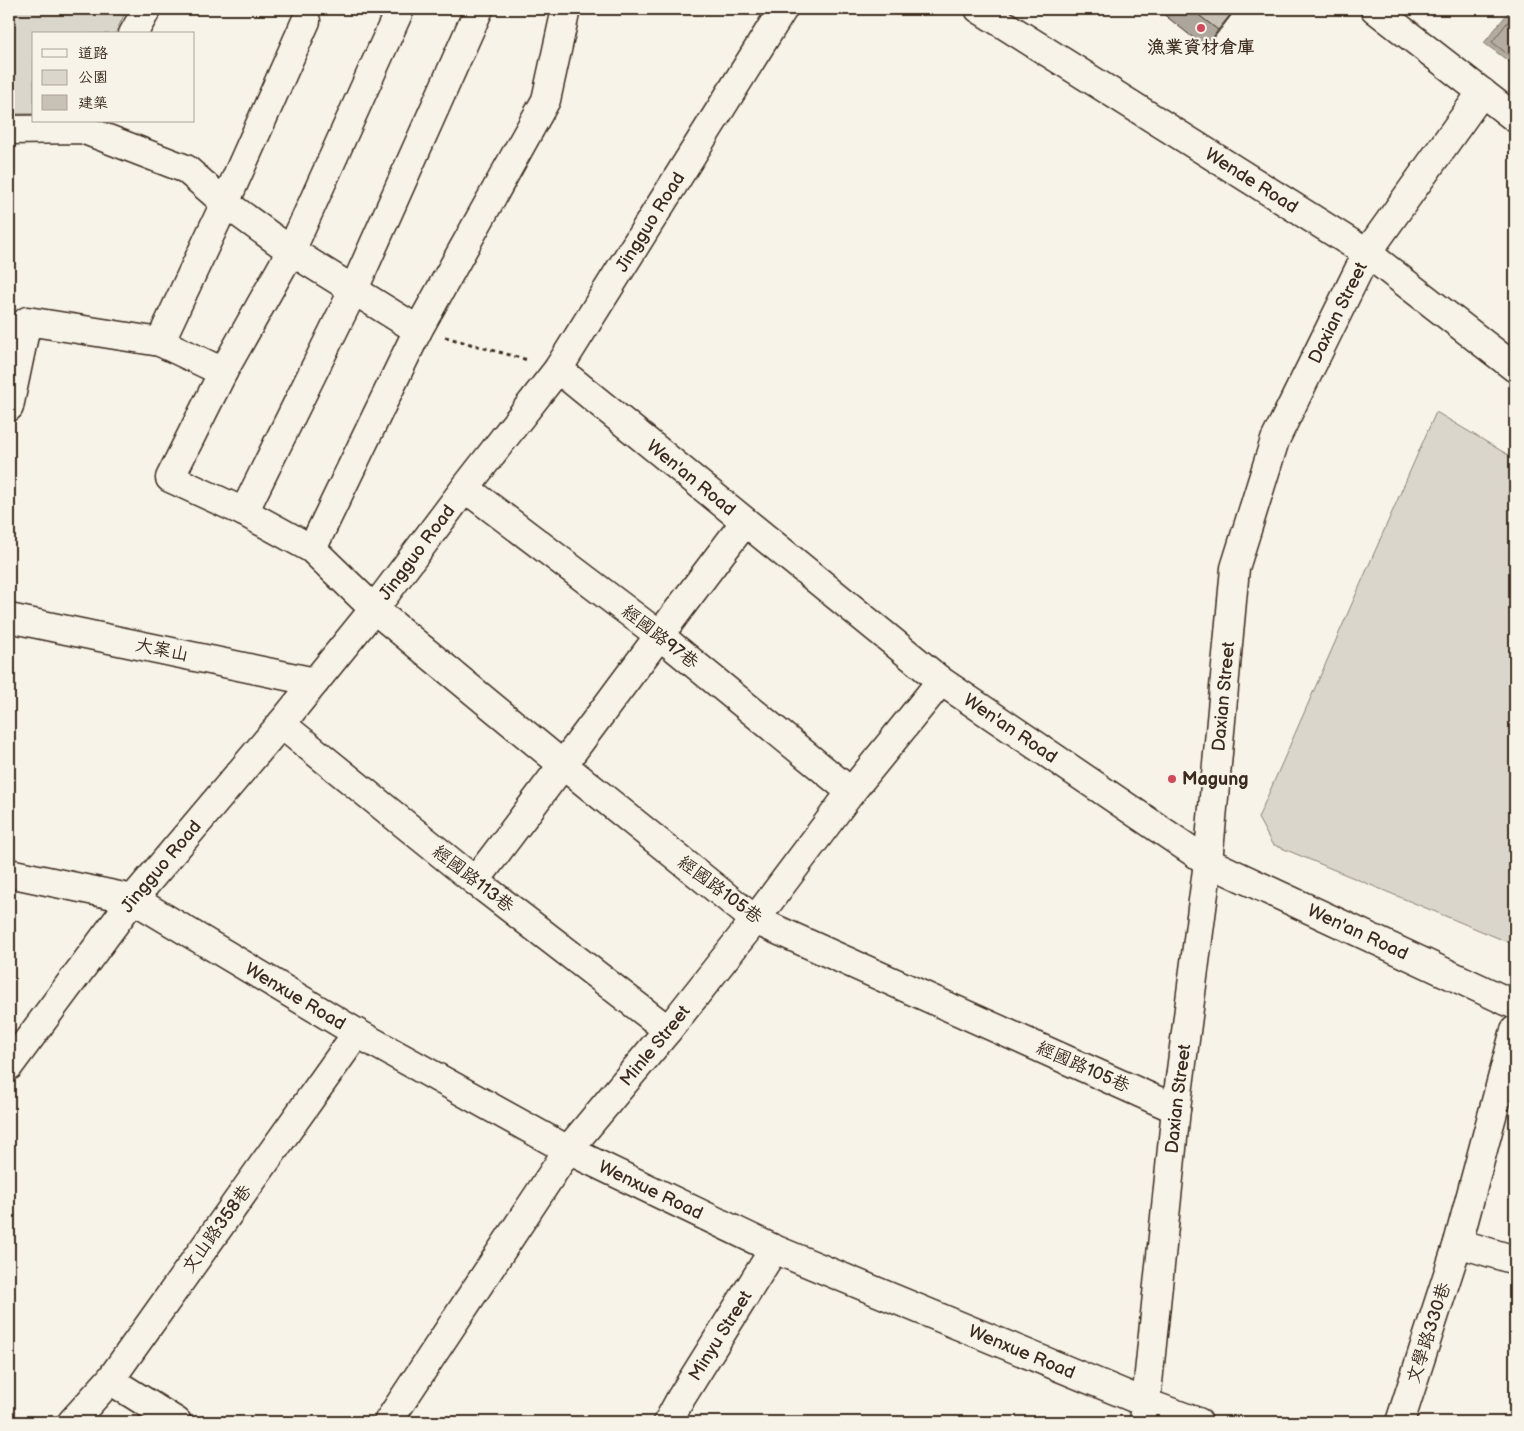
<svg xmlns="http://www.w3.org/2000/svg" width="1524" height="1431" viewBox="0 0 1524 1431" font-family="'Balsamiq Sans','LXGW WenKai TC',sans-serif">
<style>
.green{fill:#dbd6cb;stroke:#8b8074}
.water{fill:#b4aca0;stroke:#84786c}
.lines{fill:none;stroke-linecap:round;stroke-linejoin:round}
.shore{stroke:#6b5e52;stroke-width:1}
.minor-casing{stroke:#3b2a1e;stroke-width:31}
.path{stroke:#3b2a1e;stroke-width:3;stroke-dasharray:4 4;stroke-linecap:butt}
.minor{stroke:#f7f3e8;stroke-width:28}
.wall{fill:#aca69d;stroke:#3b2a1e}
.shaded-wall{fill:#8c877f;stroke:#3b2a1e}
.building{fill:#c8c1b6;stroke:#3b2a1e}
.poi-dot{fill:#d1495b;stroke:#f7f3e8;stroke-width:2}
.labels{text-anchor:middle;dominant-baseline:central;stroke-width:4.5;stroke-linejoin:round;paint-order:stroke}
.poi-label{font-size:18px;font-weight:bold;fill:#3b2a1e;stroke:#f7f3e8}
.street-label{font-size:18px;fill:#3b2a1e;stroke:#f7f3e8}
</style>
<rect width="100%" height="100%" fill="#f7f3e8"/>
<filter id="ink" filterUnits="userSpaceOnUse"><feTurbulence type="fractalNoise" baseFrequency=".02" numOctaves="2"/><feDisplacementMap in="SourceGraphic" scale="10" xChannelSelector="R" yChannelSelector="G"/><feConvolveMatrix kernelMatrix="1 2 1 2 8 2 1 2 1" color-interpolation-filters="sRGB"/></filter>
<g filter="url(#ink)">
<g class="green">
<path d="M9,9H127L115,34H34V114H9Z"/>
<path d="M1436,412L1515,459V945L1272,844L1258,818Z"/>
</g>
<path class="water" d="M1511,9H1515V66L1484,43Z"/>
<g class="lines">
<path class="shore" d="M1515,9L1514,14L1492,42L1515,60"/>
<defs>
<g id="minor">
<path id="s1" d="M979,9L1367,253L1515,368"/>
<path d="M1375,9L1515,118"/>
<path d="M306,21L225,203L291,251L418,330"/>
<path d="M133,34L147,9"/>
<path d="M9,130L82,129L186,169L225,203L160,342L223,372L170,478L244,512L312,549L374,609L563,765L755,920L1176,1109"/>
<path id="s2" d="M558,369L941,681L1208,862L1515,1005"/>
<path d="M223,372L291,251L400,9"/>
<path d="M9,407L27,321L160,342"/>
<path d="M465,488L659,635L851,792"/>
<path d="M244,512L354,289L479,9"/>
<path d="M312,549L418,330L546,100L566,9"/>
<path d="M9,618L315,682"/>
<path d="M281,724L475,881L668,1030"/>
<path id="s3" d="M9,873L133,899L357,1033L568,1150L774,1249L1146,1403L1198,1422"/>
<path d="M475,881C566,762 654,641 745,522"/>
<path id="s4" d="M9,1066L133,899L281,724L374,609L465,488L558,369L783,9"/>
<path d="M1458,1243L1515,1260"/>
<path d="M110,1380L177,1422"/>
<path d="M72,1422L110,1380L357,1033"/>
<path id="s5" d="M388,1422L568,1150L668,1030L755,920L851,792L941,681"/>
<path id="s6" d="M668,1422L681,1398L774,1249"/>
<path id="s7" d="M1144,1422L1176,1109L1208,862L1235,568L1275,440L1367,253L1482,92"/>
<path d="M1400,1422L1458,1243L1515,1030"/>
</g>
</defs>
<use href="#minor" class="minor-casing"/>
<path class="path" d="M445,337L528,360"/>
<use href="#minor" class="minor"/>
</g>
<path class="wall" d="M1157,9H1236L1206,48Z"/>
<path class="shaded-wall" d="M1235,9H1236L1206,48L1218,30Z"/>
<path class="building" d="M1191,9H1235L1218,30Z"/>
</g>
<g class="poi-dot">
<circle cx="1201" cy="28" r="5"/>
<circle cx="1172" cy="779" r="5"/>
</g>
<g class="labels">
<g class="poi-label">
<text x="1201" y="47">漁業資材倉庫</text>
<text x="1182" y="779" text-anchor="start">Magung</text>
</g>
<g class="street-label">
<text stroke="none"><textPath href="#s1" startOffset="322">Wende Road</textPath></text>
<text stroke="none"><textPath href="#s4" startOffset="1061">Jingguo Road</textPath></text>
<text stroke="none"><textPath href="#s7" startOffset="1135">Daxian Street</textPath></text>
<text stroke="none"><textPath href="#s2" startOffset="172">Wen'an Road</textPath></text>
<text stroke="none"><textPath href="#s4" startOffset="656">Jingguo Road</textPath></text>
<text transform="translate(660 637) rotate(38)">經國路97巷</text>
<text transform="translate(162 650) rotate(12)">大案山</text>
<text stroke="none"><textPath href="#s7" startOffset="730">Daxian Street</textPath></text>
<text stroke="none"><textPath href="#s2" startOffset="578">Wen'an Road</textPath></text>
<text stroke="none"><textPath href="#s4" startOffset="251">Jingguo Road</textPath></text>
<text transform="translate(473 879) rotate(38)">經國路113巷</text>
<text transform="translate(720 890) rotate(37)">經國路105巷</text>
<text stroke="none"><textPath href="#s2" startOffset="982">Wen'an Road</textPath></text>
<text stroke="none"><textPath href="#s3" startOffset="316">Wenxue Road</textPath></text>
<text stroke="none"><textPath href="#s5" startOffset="462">Minle Street</textPath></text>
<text transform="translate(1083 1067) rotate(24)">經國路105巷</text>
<text stroke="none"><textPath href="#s7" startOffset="325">Daxian Street</textPath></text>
<text stroke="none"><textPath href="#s3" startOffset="721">Wenxue Road</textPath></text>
<text transform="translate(217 1229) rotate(-54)">文山路358巷</text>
<text transform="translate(1429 1333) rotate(-72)">文學路330巷</text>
<text stroke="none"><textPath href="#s6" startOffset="101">Minyu Street</textPath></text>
<text stroke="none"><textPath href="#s3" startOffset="1126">Wenxue Road</textPath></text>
</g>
</g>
<rect width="1524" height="1431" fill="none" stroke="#f7f3e8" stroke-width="30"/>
<rect x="15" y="15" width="1494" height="1401" fill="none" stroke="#3b2a1e" stroke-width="2" filter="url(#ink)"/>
<rect x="32" y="32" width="162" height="90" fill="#f7f3e8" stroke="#aca397"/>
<rect x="42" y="49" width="25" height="8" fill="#f7f3e8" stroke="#aca397"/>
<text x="78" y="58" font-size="15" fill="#3b2a1e">道路</text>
<rect x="42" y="70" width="25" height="15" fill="#dbd6cb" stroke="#aca397"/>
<text x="78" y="82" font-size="15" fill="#3b2a1e">公園</text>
<rect x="42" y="95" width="25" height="15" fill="#c8c1b6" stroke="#aca397"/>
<text x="78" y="108" font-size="15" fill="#3b2a1e">建築</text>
</svg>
